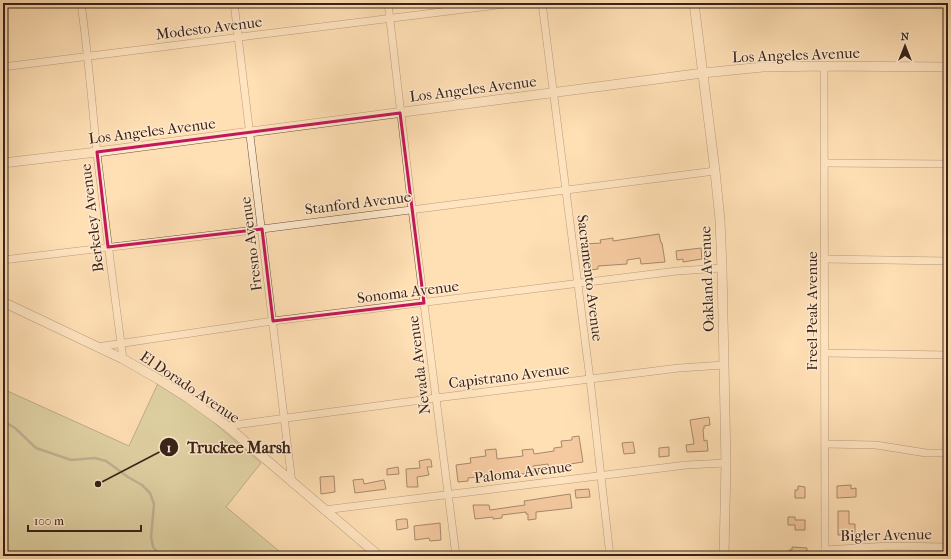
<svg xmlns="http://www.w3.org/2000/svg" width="951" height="559" viewBox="0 0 951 559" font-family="'IM FELL French Canon',serif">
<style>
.green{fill:#bac391;stroke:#7a7254}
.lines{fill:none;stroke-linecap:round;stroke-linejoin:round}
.stream{stroke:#777f71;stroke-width:2.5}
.building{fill:#ecb287;stroke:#3a2218}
.minor-casing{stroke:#6b513f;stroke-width:8}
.tertiary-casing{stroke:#6b513f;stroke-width:10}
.minor{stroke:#ffeace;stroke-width:7}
.tertiary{stroke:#ffeace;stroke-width:9}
.marked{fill:none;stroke:#c2185b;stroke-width:3;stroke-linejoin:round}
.labels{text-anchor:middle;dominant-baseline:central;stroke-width:3;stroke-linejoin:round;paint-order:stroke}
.street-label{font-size:15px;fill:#3a2218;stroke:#ffeace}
.leader{fill:none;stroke:#3a2218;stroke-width:1.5}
.callout-dot{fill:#3a2218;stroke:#ffeace;stroke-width:1.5}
.mark-label{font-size:12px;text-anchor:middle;font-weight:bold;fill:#fff}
.callout-label{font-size:16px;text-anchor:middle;font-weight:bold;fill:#3a2218;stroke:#ffeace;stroke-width:3;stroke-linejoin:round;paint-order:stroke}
</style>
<rect width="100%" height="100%" fill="#ffdfb4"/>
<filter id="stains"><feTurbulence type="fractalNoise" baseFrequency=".005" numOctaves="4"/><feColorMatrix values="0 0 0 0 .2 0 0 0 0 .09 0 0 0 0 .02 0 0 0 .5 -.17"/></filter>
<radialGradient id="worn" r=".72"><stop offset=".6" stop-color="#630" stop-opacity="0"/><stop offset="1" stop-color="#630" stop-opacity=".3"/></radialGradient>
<path class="green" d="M159,381L183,396L261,463L226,507L285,556H3V389L129,446Z"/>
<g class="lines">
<path class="stream" d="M3,421L15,428L36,448L71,460L95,458L106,461L128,477L142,485L150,493L154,504L151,537L153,547L161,556"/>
</g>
<g class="building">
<path d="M659,234L661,243H662L665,262L641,264L640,258L627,260V264L598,266V269L583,271L584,244L601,243L600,240L613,238V241Z"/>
<path d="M701,248L702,259L683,262V259L677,260L676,251Z"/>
<path d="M709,417L710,425L704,426V429H703L704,441L707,440L708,451L687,452L686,445L694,444L690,420Z"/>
<path d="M579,436L583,462L564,465L565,469L549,470L548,464L533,466L534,472L509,476V474L468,478V481L458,482L456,465L471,463L470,458L486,456L485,450L496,449L497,459L523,456L522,450L533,449L534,454L554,451V448L562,447L561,441L572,440V437Z"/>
<path d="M633,442L635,453L624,454L622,443Z"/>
<path d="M669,447V456L659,457V448Z"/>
<path d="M429,459L431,460L432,467H427L429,475L417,477L418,487H407L406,469L420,468L419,461Z"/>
<path d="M398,467L399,474L387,475V469Z"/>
<path d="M334,476L335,492L321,494L320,477Z"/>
<path d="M363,479L364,484L384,480L386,489L355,493L353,480Z"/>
<path d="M851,485V489L856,488V497L837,498V486Z"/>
<path d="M798,486L805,487V498H795V490H798Z"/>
<path d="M589,489L590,497L576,498L575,490Z"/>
<path d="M570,494L572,508L536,512V519L528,520V514H526V512L502,515V518L493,519V517L475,519L473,505H489L490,510L525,505L524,501Z"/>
<path d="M838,511H849V524H855V535H838Z"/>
<path d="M788,517H795V520H805V530H795V525H788Z"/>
<path d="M402,519H407L408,528L397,530L396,520Z"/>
<path d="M440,523L441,540L430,541L429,538L415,540L414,526Z"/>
<path d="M792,547L807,548V556H789V550H792Z"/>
</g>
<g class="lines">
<defs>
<g id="minor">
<path d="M81,3C88,53 92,104 97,154C105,222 114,291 123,359"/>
<path d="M234,3L292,483"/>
<path d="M388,3L412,209L456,556"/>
<path d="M542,3L590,379L610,556"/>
<path d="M824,66L825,556"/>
<path d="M3,67C173,46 343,23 513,3"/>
<path d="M825,163L948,164"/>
<path d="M824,259L948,261"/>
<path d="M3,260L262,229L715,171"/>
<path d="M97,347L273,321L677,271L722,268"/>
<path d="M825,353L948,355"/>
<path d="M227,426L436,398L679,368L724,365"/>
<path d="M825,444L876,445L926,453H948"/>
<path d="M324,510L686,465L726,463"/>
<path d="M825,550L889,546L948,547"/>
</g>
<g id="tertiary">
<path d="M694,3L715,171L720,220L722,268L726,463L724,556"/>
<path d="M3,163L97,152L703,73L763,67L824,66L948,67"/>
<path d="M3,302L123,359L158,379L188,398L227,426L379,556"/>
</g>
</defs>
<use href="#minor" class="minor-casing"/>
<use href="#tertiary" class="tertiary-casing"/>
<use href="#minor" class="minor"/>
<use href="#tertiary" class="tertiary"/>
</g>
<path d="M0 0H951V559H0ZM400,113L424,303L273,321L262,229L108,247L97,152Z" fill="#ffdfb4" fill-opacity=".55" fill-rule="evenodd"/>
<path class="marked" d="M400,113L424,303L273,321L262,229L108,247L97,152Z"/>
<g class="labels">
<g class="street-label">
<text transform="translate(209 28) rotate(-7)">Modesto Avenue</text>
<text transform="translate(796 55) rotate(-2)">Los Angeles Avenue</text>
<text transform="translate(473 89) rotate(-7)">Los Angeles Avenue</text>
<text transform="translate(152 131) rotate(-7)">Los Angeles Avenue</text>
<text transform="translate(358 203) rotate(-7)">Stanford Avenue</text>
<text transform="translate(92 218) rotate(-97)">Berkeley Avenue</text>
<text transform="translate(251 244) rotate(-97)">Fresno Avenue</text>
<text transform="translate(590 278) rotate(83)">Sacramento Avenue</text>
<text transform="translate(707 279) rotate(-92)">Oakland Avenue</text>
<text transform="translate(408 292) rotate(-7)">Sonoma Avenue</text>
<text transform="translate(812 311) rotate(-90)">Freel-Peak Avenue</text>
<text transform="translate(419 365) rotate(-97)">Nevada Avenue</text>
<text transform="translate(509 376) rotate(-7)">Capistrano Avenue</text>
<text transform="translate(190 387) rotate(34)">El Dorado Avenue</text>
<text transform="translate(523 472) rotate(-7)">Paloma Avenue</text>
<text transform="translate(886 535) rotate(-1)">Bigler Avenue</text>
</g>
</g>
<path class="leader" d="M98 484L169 447"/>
<g class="callout-dot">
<circle cx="98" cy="484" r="4"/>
<circle cx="169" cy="447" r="10"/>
</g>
<g class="mark-label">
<text x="169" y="452">1</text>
</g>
<g class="callout-label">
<text x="239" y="453">Truckee Marsh</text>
</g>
<rect width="951" height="559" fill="none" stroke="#ffdfb4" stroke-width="16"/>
<rect x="4" y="4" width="943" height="551" fill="none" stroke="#3a2218" stroke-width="2"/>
<rect x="8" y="8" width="935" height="543" fill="none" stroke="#3a2218"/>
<g transform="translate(905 46)" stroke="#ffeace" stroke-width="3" paint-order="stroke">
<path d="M0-3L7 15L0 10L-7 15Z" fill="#3a2218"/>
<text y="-6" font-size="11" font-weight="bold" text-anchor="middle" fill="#3a2218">N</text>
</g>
<path d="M28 525v6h113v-6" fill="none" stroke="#3a2218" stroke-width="2"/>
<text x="34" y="525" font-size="12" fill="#3a2218" stroke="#ffeace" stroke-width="3" paint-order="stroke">100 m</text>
<rect width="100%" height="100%" filter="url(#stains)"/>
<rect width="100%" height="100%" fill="url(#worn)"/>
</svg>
